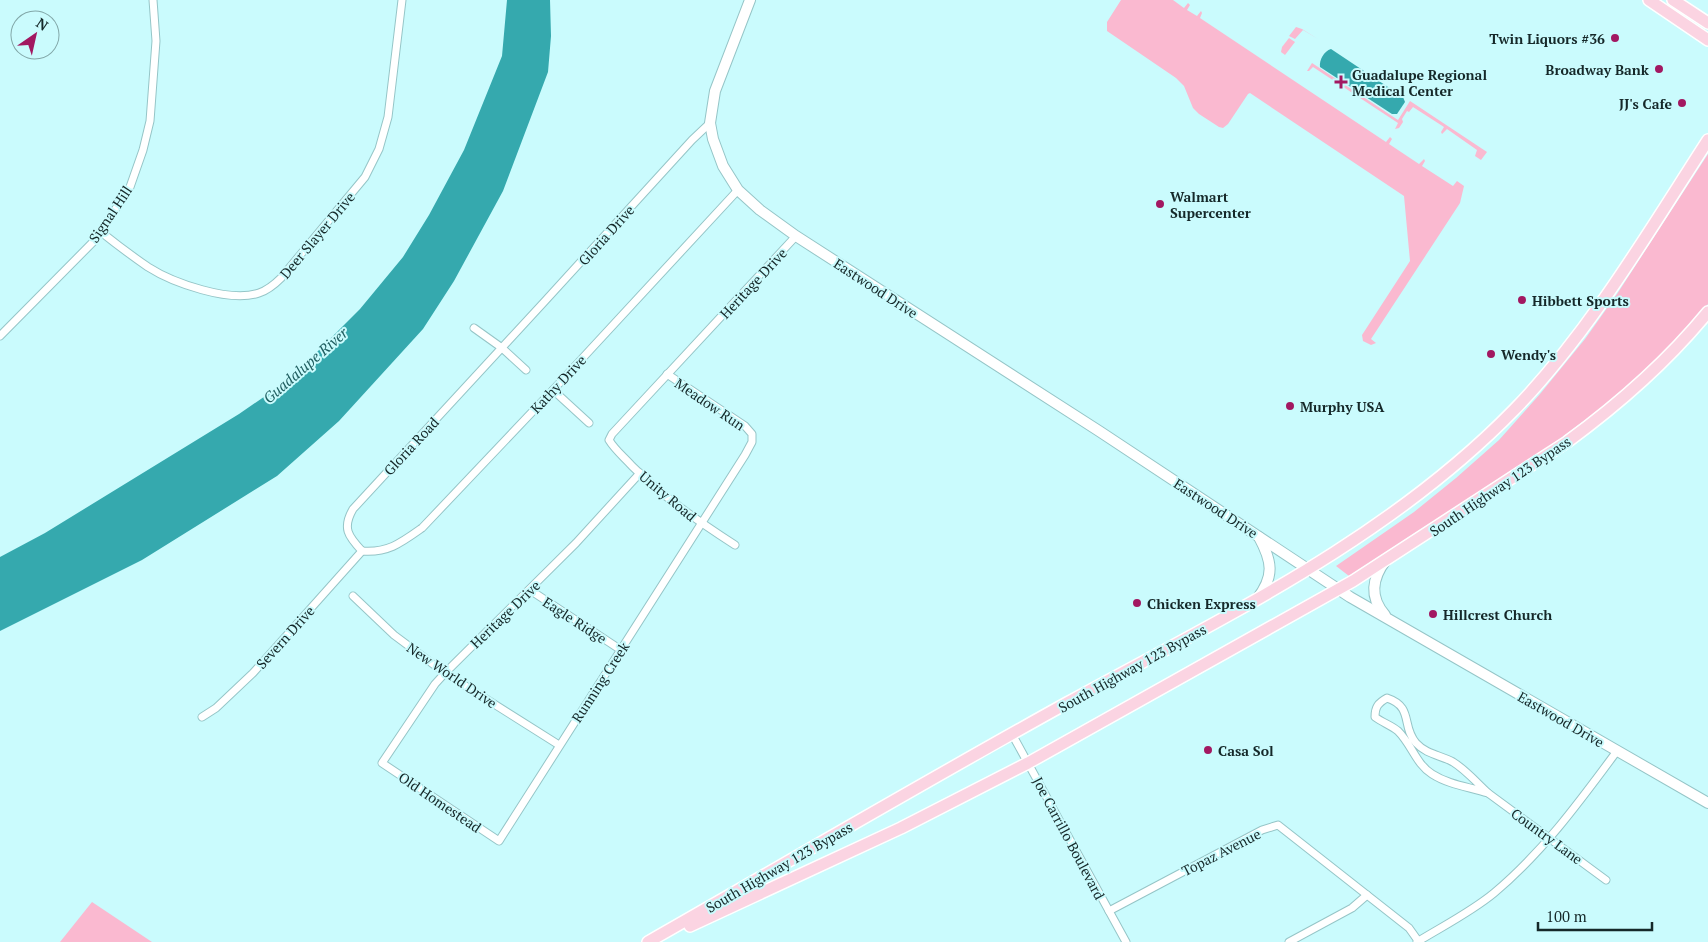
<svg xmlns="http://www.w3.org/2000/svg" width="1708" height="942" viewBox="0 0 1708 942" font-family="'PT Serif',serif">
<style>
.green{fill:#fab9d0}
.water{fill:#35a9ae}
.lines{fill:none;stroke-linecap:round;stroke-linejoin:round}
.street-casing{stroke:#95c5c7;stroke-width:9}
.secondary-casing{stroke:#95c5c7;stroke-width:12}
.primary-casing{stroke:#fff;stroke-width:14}
.street{stroke:#fff;stroke-width:7}
.secondary{stroke:#fff;stroke-width:10}
.primary{stroke:#fbd4e2;stroke-width:11}
.poi-dot{fill:#a21861;stroke:#cafbfd;stroke-width:2}
.labels{text-anchor:middle;dominant-baseline:central;stroke-width:4;stroke-linejoin:round;paint-order:stroke}
.poi-label{font-size:14px;font-weight:bold;fill:#152829;stroke:#cafbfd;text-anchor:start}
.street-label{font-size:14px;fill:#152829;stroke:#cafbfd}
.water-label{font-size:15px;font-style:italic;fill:#205e60;stroke:#cafbfd}
</style>
<rect width="100%" height="100%" fill="#cafbfd"/>
<g class="green">
<path d="M1121,0H1173L1184,8L1188,3L1190,5L1187,10L1197,16L1201,11L1202,13L1200,18L1386,142L1390,137L1392,139L1389,144L1419,164L1424,159L1425,161L1422,166L1453,186L1457,181L1464,186L1460,203L1371,339L1376,343L1371,345L1363,341L1362,335L1410,261L1404,196L1250,93L1248,94L1228,124L1223,128L1219,127L1199,114L1193,108L1184,86L1176,78L1107,31V22Z"/>
<path d="M1296,27L1302,29L1318,39L1303,30L1295,39L1289,36Z"/>
<path d="M1289,38L1295,42L1285,55L1281,52L1282,47Z"/>
<path d="M1312,63L1398,120L1410,101L1487,152L1481,160L1475,156L1477,150L1447,129L1442,134L1441,132L1444,127L1413,107L1409,112L1407,111L1402,119L1403,122L1399,128L1395,129L1398,123L1313,67L1309,71H1307Z"/>
<path d="M1708,154V304L1672,346L1620,394L1557,441L1349,576L1336,566L1414,512L1456,478L1499,440L1540,394L1585,339L1617,294Z"/>
<path d="M92,902L152,942H60Z"/>
</g>
<g class="water">
<path d="M507,0H550L551,36L548,72L503,191L454,281L423,329L339,421L277,476L142,560L0,631V557L45,533L239,414L290,379L360,309L403,257L429,215L464,150L502,56Z"/>
<path d="M1331,49L1403,97L1405,102L1397,114H1392L1320,67C1319,60 1324,51 1331,49Z"/>
</g>
<g class="lines">
<defs>
<g id="street">
<path d="M101,232C116,244 132,256 148,267C173,283 230,303 259,293C268,290 274,285 281,278L365,177L379,149L388,117L402,0"/>
<path d="M474,328L502,348L526,370"/>
<path d="M0,336L96,239L130,187L143,150L150,121L156,41L153,0"/>
<path d="M553,390L589,423"/>
<path d="M640,473L576,543L445,673L435,684L382,763L499,841L745,455L752,442V434L745,426L667,374"/>
<path d="M735,545C698,521 663,497 632,466C624,457 615,450 609,440L612,434L796,236"/>
<path d="M362,551C348,536 342,528 353,509L545,301L692,140L710,123"/>
<path d="M362,551C388,553 401,543 422,528L553,390L738,190"/>
<path d="M530,590L621,650"/>
<path d="M353,596L394,635L445,673L559,745"/>
<path d="M1387,698C1414,707 1401,726 1416,743C1427,755 1441,755 1453,762C1466,770 1477,783 1488,793C1470,787 1449,785 1432,774C1416,764 1412,745 1398,731C1391,725 1383,723 1375,717C1375,707 1378,703 1387,698Z"/>
<path d="M202,717L216,708L253,673L362,551"/>
<path d="M1012,734L1126,942"/>
<path d="M1488,793L1606,880"/>
<path d="M1109,911L1262,830L1278,825L1409,928L1419,942"/>
<path d="M1289,942L1352,908L1367,895"/>
<path d="M1417,942C1443,926 1471,912 1494,893C1543,852 1580,801 1617,751"/>
</g>
<g id="secondary">
<path d="M750,0L715,91L710,123L713,139L723,166L738,190L760,210L796,236L1099,431L1350,597L1708,803"/>
<path d="M1257,599C1275,576 1272,561 1259,537"/>
<path d="M1385,615C1369,597 1372,578 1386,560"/>
</g>
<g id="primary">
<path d="M1649,0L1708,40"/>
<path d="M1673,0L1708,23"/>
<path d="M690,926L901,828L1028,763L1353,581L1567,442C1619,404 1667,362 1708,312"/>
<path d="M648,942C788,862 926,781 1067,703C1224,617 1388,539 1514,410C1590,332 1649,231 1708,140"/>
</g>
</defs>
<use href="#street" class="street-casing"/>
<use href="#secondary" class="secondary-casing"/>
<use href="#primary" class="primary-casing"/>
<use href="#street" class="street"/>
<use href="#secondary" class="secondary"/>
<use href="#primary" class="primary"/>
</g>
<g class="poi-dot">
<circle cx="1615" cy="38" r="5"/>
<circle cx="1659" cy="69" r="5"/>
<path d="M1338.5 74.5h5v5h5v5h-5v5h-5v-5h-5v-5h5z"/>
<circle cx="1682" cy="103" r="5"/>
<circle cx="1160" cy="204" r="5"/>
<circle cx="1522" cy="300" r="5"/>
<circle cx="1491" cy="354" r="5"/>
<circle cx="1290" cy="406" r="5"/>
<circle cx="1137" cy="603" r="5"/>
<circle cx="1433" cy="614" r="5"/>
<circle cx="1208" cy="750" r="5"/>
</g>
<g class="labels">
<g class="poi-label">
<text x="1605" y="38" text-anchor="end">Twin Liquors #36</text>
<text x="1649" y="69" text-anchor="end">Broadway Bank</text>
<text x="1352" y="74">Guadalupe Regional<tspan x="1352" dy="16">Medical Center</tspan></text>
<text x="1672" y="103" text-anchor="end">JJ's Cafe</text>
<text x="1170" y="196">Walmart<tspan x="1170" dy="16">Supercenter</tspan></text>
<text x="1532" y="300">Hibbett Sports</text>
<text x="1501" y="354">Wendy's</text>
<text x="1300" y="406">Murphy USA</text>
<text x="1147" y="603">Chicken Express</text>
<text x="1443" y="614">Hillcrest Church</text>
<text x="1218" y="750">Casa Sol</text>
</g>
<g class="street-label">
<text transform="translate(110 214) rotate(-56)">Signal Hill</text>
<text transform="translate(317 235) rotate(-50)">Deer Slayer Drive</text>
<text transform="translate(606 235) rotate(-48)">Gloria Drive</text>
<text transform="translate(753 283) rotate(-47)">Heritage Drive</text>
<text transform="translate(876 288) rotate(33)">Eastwood Drive</text>
<text transform="translate(558 384) rotate(-47)">Kathy Drive</text>
<text transform="translate(710 404) rotate(34)">Meadow Run</text>
<text transform="translate(411 446) rotate(-47)">Gloria Road</text>
<text transform="translate(1500 486) rotate(-34)">South Highway 123 Bypass</text>
<text transform="translate(668 496) rotate(40)">Unity Road</text>
<text transform="translate(1216 508) rotate(33)">Eastwood Drive</text>
<text transform="translate(505 614) rotate(-44)">Heritage Drive</text>
<text transform="translate(575 620) rotate(33)">Eagle Ridge</text>
<text transform="translate(285 637) rotate(-48)">Severn Drive</text>
<text transform="translate(1132 668) rotate(-29)">South Highway 123 Bypass</text>
<text transform="translate(452 675) rotate(34)">New World Drive</text>
<text transform="translate(600 682) rotate(-57)">Running Creek</text>
<text transform="translate(1561 719) rotate(30)">Eastwood Drive</text>
<text transform="translate(440 802) rotate(34)">Old Homestead</text>
<text transform="translate(1547 836) rotate(36)">Country Lane</text>
<text transform="translate(1069 838) rotate(62)">Joe Carrillo Boulevard</text>
<text transform="translate(1221 852) rotate(-27)">Topaz Avenue</text>
<text transform="translate(779 867) rotate(-30)">South Highway 123 Bypass</text>
</g>
<g class="water-label">
<text transform="translate(305 365) rotate(-41)">Guadalupe River</text>
</g>
</g>
<g transform="translate(35 35) rotate(34)"><circle r="24" fill="#cafbfd" stroke="#82a7a8"/>
<path d="M0-4L9 19L0 12L-9 19Z" fill="#a21861"/>
<text y="-8" font-size="14" font-weight="bold" text-anchor="middle" fill="#152829">N</text>
</g>
<path d="M1538 922v8h114v-8" fill="none" stroke="#152829" stroke-width="2.5"/>
<text x="1546" y="922" font-size="15" fill="#152829" stroke="#cafbfd" stroke-width="4" paint-order="stroke">100 m</text>
</svg>
